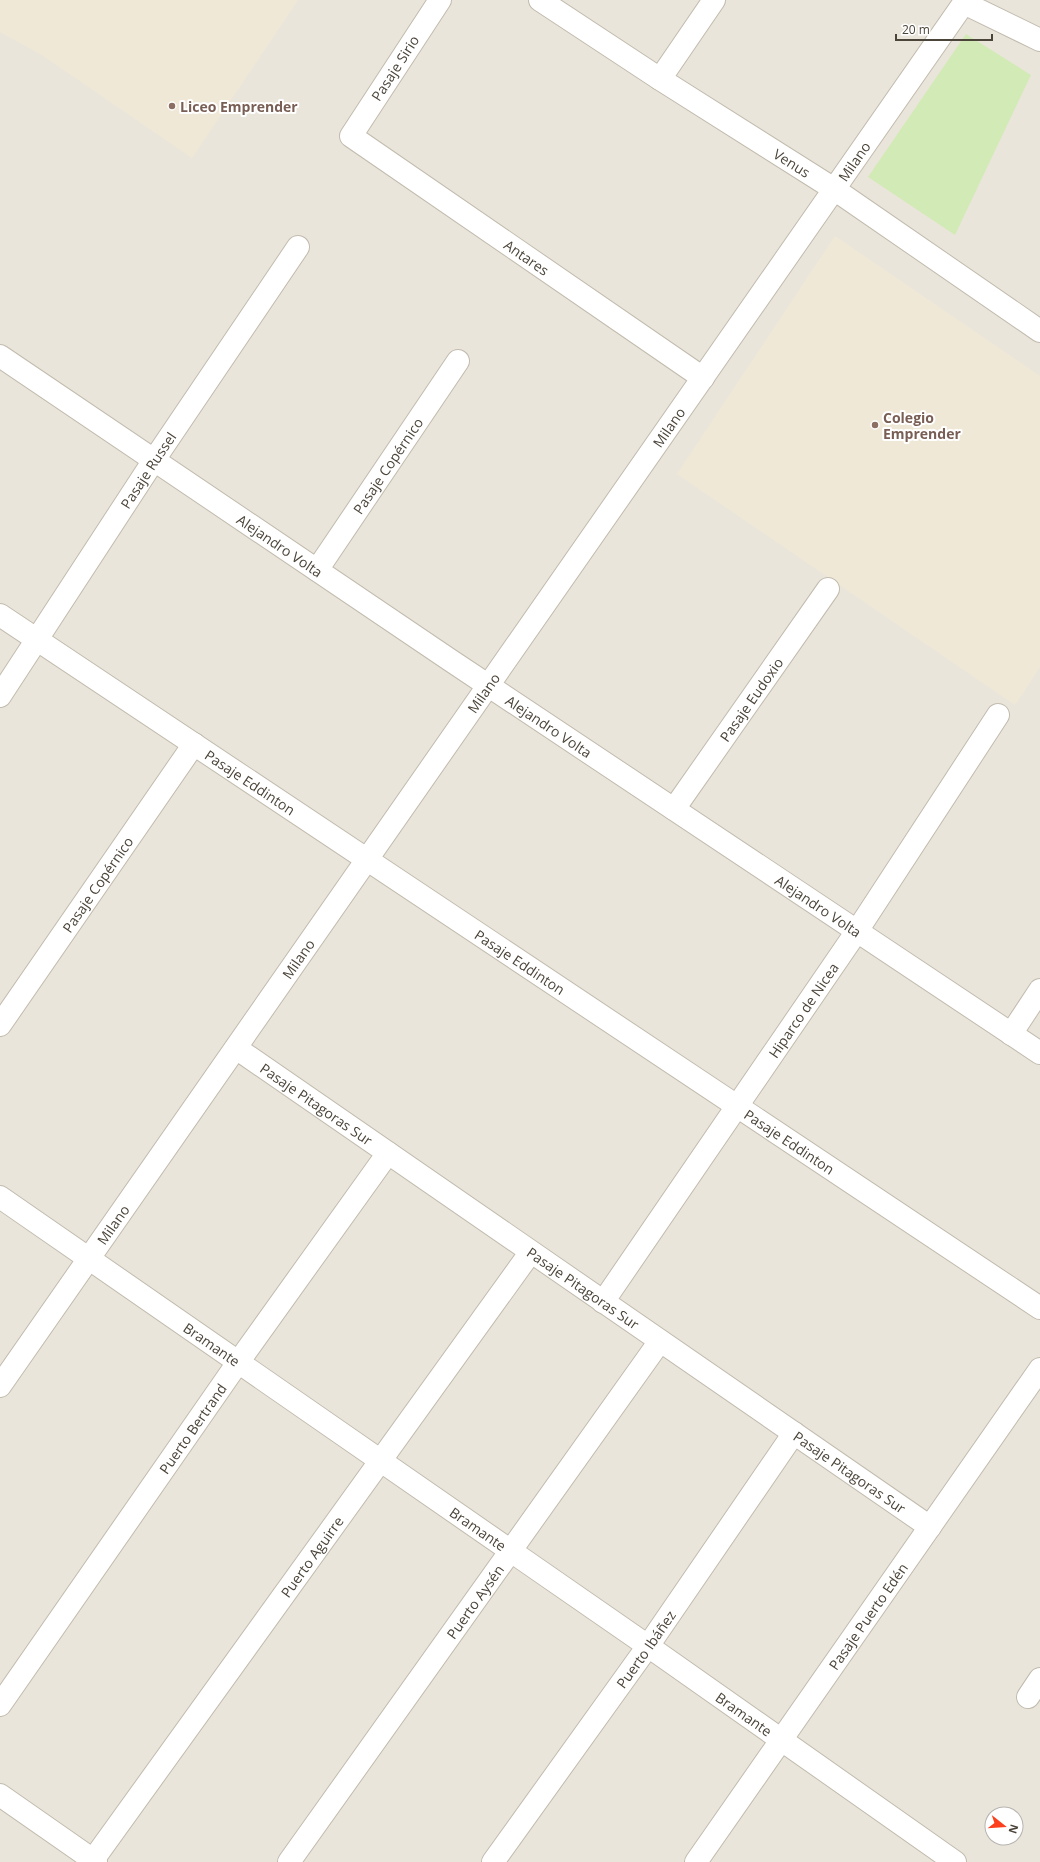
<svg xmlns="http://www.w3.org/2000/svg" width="1040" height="1862" viewBox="0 0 1040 1862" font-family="'Open Sans',sans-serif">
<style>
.residential{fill:#eae5da;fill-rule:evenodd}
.education{fill:#efe8d6}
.green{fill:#d2eab5}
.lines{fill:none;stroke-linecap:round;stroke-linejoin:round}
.minor-casing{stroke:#c2bbae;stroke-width:24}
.minor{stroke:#fff;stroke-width:22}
.education-dot{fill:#8d6e63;stroke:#fff;stroke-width:1.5}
.labels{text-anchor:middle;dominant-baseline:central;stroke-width:4;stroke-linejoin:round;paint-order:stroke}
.street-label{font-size:14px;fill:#4b4439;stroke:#fff}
.education-label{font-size:14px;font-weight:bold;fill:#785e54;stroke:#fff;text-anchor:start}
</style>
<rect width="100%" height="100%" fill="#f6f3ec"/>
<path class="residential" d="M0,0H1040V1862H0ZM992,1814H1016V1838H992Z"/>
<g class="education">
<path d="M0,0H298L192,158L42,55L0,32Z"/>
<path d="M835,236L1040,376V667L1015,705L677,474Z"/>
</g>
<path class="green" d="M966,34L1031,75L955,235L868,177Z"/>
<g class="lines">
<defs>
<g id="minor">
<path id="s1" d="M440,0L351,136L703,378"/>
<path id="s2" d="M540,0L660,79L834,189L1040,331"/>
<path d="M964,3L1040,40"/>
<path d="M660,79L714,0"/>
<path id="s3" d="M0,356L450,660L1040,1053"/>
<path id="s4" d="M317,570L458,361"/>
<path id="s5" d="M0,615L1040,1308"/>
<path id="s6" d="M0,696L154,460L298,247"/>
<path id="s7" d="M674,809L828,589"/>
<path id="s8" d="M0,1025L194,744"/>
<path d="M1011,1034L1040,990"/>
<path id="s9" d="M236,1048L930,1527"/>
<path id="s10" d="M0,1197L648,1646L955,1862"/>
<path id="s11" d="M603,1302L857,931L998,715"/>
<path id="s12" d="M0,1386L966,0"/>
<path d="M1028,1697L1040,1679"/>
<path id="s13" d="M0,1705L239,1361L388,1153"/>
<path d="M0,1795L96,1862"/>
<path id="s14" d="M93,1860L530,1253"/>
<path id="s15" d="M289,1862L660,1341"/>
<path id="s16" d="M493,1862L648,1646L794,1433"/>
<path id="s17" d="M696,1862L1040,1369"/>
</g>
</defs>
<use href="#minor" class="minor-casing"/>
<use href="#minor" class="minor"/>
</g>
<g class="education-dot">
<circle cx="172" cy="106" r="4"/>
<circle cx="875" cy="425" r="4"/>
</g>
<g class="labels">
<g class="street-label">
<text transform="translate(395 68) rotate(-57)">Pasaje Sirio</text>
<text stroke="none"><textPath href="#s12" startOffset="1493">Milano</textPath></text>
<text stroke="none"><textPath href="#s2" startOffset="300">Venus</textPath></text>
<text stroke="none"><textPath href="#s1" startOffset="376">Antares</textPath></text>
<text stroke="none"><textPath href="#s12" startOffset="1169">Milano</textPath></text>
<text stroke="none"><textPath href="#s4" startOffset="126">Pasaje Copérnico</textPath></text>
<text stroke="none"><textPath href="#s6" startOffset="270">Pasaje Russel</textPath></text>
<text stroke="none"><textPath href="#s3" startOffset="338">Alejandro Volta</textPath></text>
<text stroke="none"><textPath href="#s12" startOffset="845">Milano</textPath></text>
<text stroke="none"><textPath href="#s7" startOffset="134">Pasaje Eudoxio</textPath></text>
<text stroke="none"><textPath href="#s3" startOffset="662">Alejandro Volta</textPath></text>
<text stroke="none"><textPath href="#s5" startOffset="301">Pasaje Eddinton</textPath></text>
<text stroke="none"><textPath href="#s8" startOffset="171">Pasaje Copérnico</textPath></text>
<text stroke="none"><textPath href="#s3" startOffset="986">Alejandro Volta</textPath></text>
<text stroke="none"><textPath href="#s12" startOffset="521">Milano</textPath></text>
<text stroke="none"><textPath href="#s5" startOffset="625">Pasaje Eddinton</textPath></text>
<text stroke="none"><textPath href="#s11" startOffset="354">Hiparco de Nicea</textPath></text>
<text stroke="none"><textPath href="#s9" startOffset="98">Pasaje Pitagoras Sur</textPath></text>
<text stroke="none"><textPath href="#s5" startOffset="949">Pasaje Eddinton</textPath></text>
<text stroke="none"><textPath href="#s12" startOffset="197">Milano</textPath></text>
<text stroke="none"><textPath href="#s9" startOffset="422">Pasaje Pitagoras Sur</textPath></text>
<text stroke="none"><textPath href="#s10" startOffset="258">Bramante</textPath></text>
<text stroke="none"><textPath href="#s13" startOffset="337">Puerto Bertrand</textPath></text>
<text stroke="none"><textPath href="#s9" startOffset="746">Pasaje Pitagoras Sur</textPath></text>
<text stroke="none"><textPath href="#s10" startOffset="582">Bramante</textPath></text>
<text stroke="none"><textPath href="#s14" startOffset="374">Puerto Aguirre</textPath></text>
<text stroke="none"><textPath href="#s15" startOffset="320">Puerto Aysén</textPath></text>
<text stroke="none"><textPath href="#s17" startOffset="300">Pasaje Puerto Edén</textPath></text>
<text stroke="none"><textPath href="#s16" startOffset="262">Puerto Ibáñez</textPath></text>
<text stroke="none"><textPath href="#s10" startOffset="906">Bramante</textPath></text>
</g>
<g class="education-label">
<text x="180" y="106">Liceo Emprender</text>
<text x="883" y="417">Colegio<tspan x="883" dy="16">Emprender</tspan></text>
</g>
</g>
<g transform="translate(1004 1826) rotate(107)"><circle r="19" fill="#ffffff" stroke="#b7b4b0"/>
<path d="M0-3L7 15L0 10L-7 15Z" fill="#fc3f1d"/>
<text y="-6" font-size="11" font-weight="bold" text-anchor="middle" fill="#4b4439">N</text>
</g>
<path d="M896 34v6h96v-6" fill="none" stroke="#4b4439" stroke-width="2"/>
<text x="902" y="34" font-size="12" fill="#4b4439" stroke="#ffffff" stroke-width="3" paint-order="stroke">20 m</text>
</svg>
